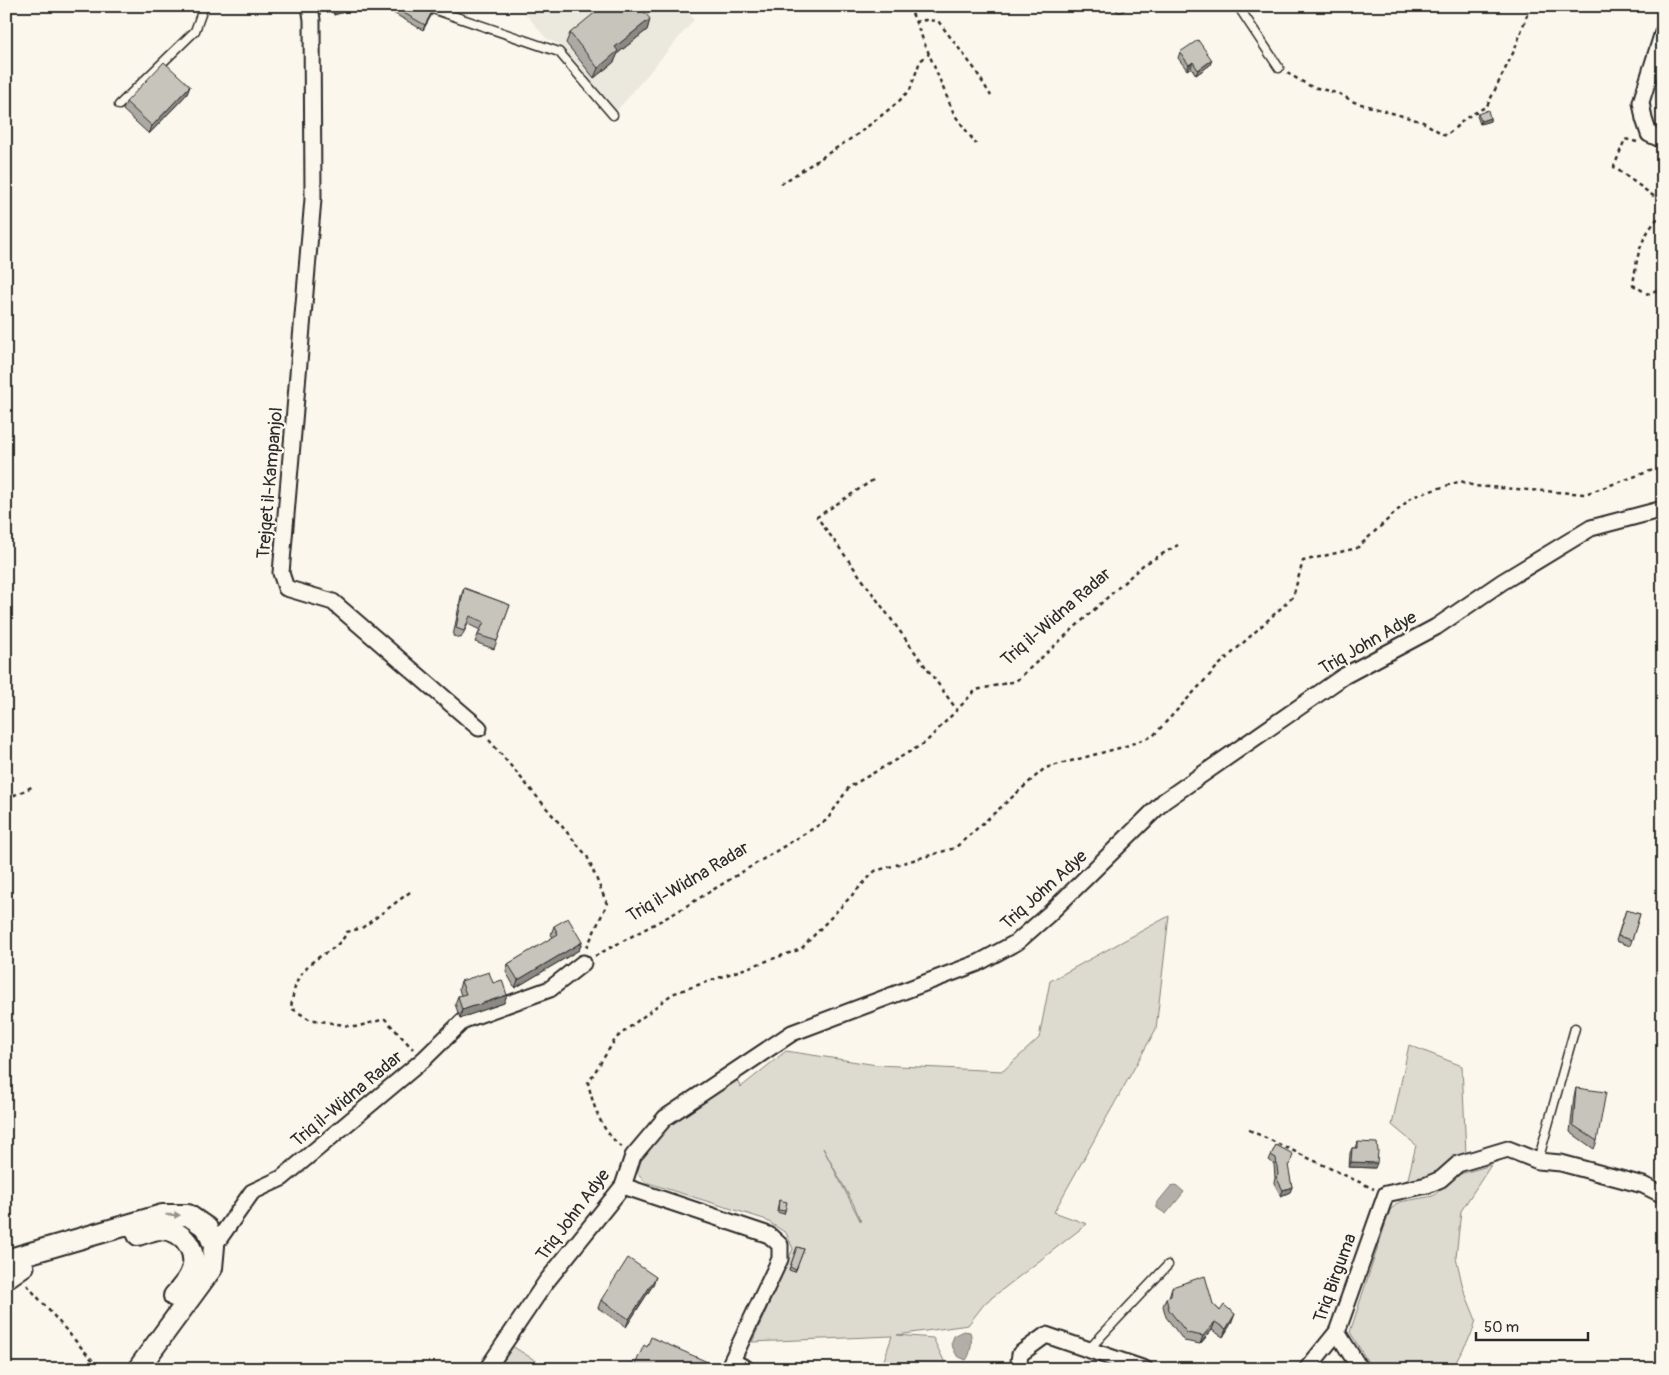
<svg xmlns="http://www.w3.org/2000/svg" width="1669" height="1375" viewBox="0 0 1669 1375" font-family="Pangolin,sans-serif">
<style>
.built{fill:#ebe8de}
.green{fill:#dddad0;stroke:#84827e;fill-rule:evenodd}
.water{fill:#b1afa7;stroke:#7b7a75}
.lines{fill:none;stroke-linecap:round;stroke-linejoin:round}
.lane-casing{stroke:#2b2b2b;stroke-width:11}
.street-casing{stroke:#2b2b2b;stroke-width:19}
.secondary-casing{stroke:#2b2b2b;stroke-width:24}
.path{stroke:#2b2b2b;stroke-width:2.5;stroke-dasharray:4 4;stroke-linecap:butt}
.lane{stroke:#fbf7ec;stroke-width:8}
.street{stroke:#fbf7ec;stroke-width:15}
.secondary{stroke:#fbf7ec;stroke-width:20}
.wall{fill:#aba9a2;stroke:#2b2b2b}
.shaded-wall{fill:#8b8984;stroke:#2b2b2b}
.building{fill:#c7c4bc;stroke:#2b2b2b}
.oneway{fill:#93918c}
.labels{text-anchor:middle;dominant-baseline:central;stroke-width:4.5;stroke-linejoin:round;paint-order:stroke}
.street-label{font-size:18px;fill:#2b2b2b;stroke:#fbf7ec}
</style>
<rect width="100%" height="100%" fill="#fbf7ec"/>
<filter id="ink" filterUnits="userSpaceOnUse"><feTurbulence type="fractalNoise" baseFrequency=".02" numOctaves="2"/><feDisplacementMap in="SourceGraphic" scale="10" xChannelSelector="R" yChannelSelector="G"/><feConvolveMatrix kernelMatrix="1 2 1 2 8 2 1 2 1" color-interpolation-filters="sRGB"/></filter>
<g filter="url(#ink)">
<path class="built" d="M519,6H682L694,20L613,115L561,46L546,38Z"/>
<g class="green">
<path d="M1169,916L1156,1029L1054,1212L1087,1224L985,1303L968,1325L897,1335L933,1338L948,1369H881L892,1336L752,1342L793,1249L786,1233L764,1219L645,1182L633,1167L656,1137L694,1102L735,1077L741,1087L786,1051L877,1065L1003,1071L1039,1038L1050,981ZM823,1148L854,1205L861,1222Z"/>
<path d="M1409,1045L1462,1066L1466,1154L1441,1176L1407,1183L1416,1145L1392,1125Z"/>
<path d="M1491,1165L1461,1211L1456,1257L1463,1288L1476,1320L1472,1333L1452,1369H1372L1350,1332L1390,1210L1399,1202L1433,1196L1457,1175Z"/>
<path d="M512,1346L549,1369H497Z"/>
</g>
<g class="water">
<path d="M1176,1185L1184,1192L1166,1214L1157,1208V1203L1171,1186Z"/>
<path d="M964,1331L970,1332C973,1339 971,1355 966,1360L957,1356L951,1344L954,1336Z"/>
</g>
<g class="lines">
<defs>
<g id="lane">
<path d="M424,6L559,52L613,115"/>
<path d="M1238,6L1279,68"/>
<path d="M1120,7L1121,6"/>
<path d="M119,105L195,31L204,6"/>
<path d="M1538,1161L1575,1028"/>
<path d="M1090,1348L1168,1265"/>
</g>
<g id="street">
<path d="M310,6L312,20L313,199L281,573L286,588L333,602L479,728"/>
<path d="M1663,32L1641,102L1644,119L1649,134L1663,140"/>
<path d="M623,1186L769,1235L780,1245V1259L728,1369"/>
<path d="M214,1246L252,1192L282,1178L423,1060L464,1020L550,989L583,963"/>
<path d="M6,1281L26,1267"/>
<path d="M1337,1332L1360,1369"/>
<path d="M732,1361L747,1369"/>
<path d="M487,1369L546,1282L623,1186L633,1156L665,1118L792,1033L978,963L1017,942L1049,914L1164,801L1344,676L1436,627L1502,582L1591,528L1663,509"/>
<path d="M1018,1369L1020,1354L1046,1335L1145,1369"/>
<path d="M1307,1369L1337,1332L1386,1194L1427,1185L1441,1179L1458,1164L1508,1149L1538,1161L1561,1163L1643,1185L1663,1195"/>
</g>
<g id="secondary">
<path d="M138,1235C145,1233 154,1229 161,1229C186,1230 201,1255 189,1277C185,1284 179,1290 174,1296"/>
<path d="M6,1260L162,1215H188L207,1228L214,1246L212,1268L138,1369"/>
</g>
</defs>
<use href="#lane" class="lane-casing"/>
<use href="#street" class="street-casing"/>
<use href="#secondary" class="secondary-casing"/>
<g class="path">
<path d="M909,6L954,114L976,144"/>
<path d="M915,22L925,20L938,21L974,68L991,96"/>
<path d="M1287,73L1310,86L1340,94L1354,102L1423,122L1446,136L1466,118L1487,106L1515,49L1528,12L1527,6"/>
<path d="M1659,121L1663,116"/>
<path d="M1637,142L1625,139L1614,167L1663,203"/>
<path d="M781,184L858,134L897,103L910,90L920,61L929,54"/>
<path d="M1663,212C1640,238 1638,250 1633,285L1648,294L1663,287"/>
<path d="M873,480L817,517L957,710"/>
<path d="M489,740L587,856L607,904L586,949"/>
<path d="M6,799L34,786"/>
<path d="M410,892L362,928L347,932C339,950 319,953 306,968C295,979 293,994 291,1008L309,1019L355,1027L385,1019L413,1049"/>
<path d="M595,956L675,913L827,820L849,787L925,743L976,690L1016,681L1143,565L1178,545"/>
<path d="M1249,1130L1374,1189"/>
<path d="M622,1147C601,1131 594,1108 588,1083L616,1038L672,994L801,949L875,871L955,848L1045,768L1123,747L1153,736L1218,666L1293,597L1303,561L1357,548L1412,497L1461,481L1474,486L1585,494L1653,470L1663,471"/>
<path d="M27,1285L100,1369"/>
</g>
<use href="#lane" class="lane"/>
<use href="#street" class="street"/>
<use href="#secondary" class="secondary"/>
</g>
<g class="wall">
<path d="M330,6H348L347,11L334,15Z"/>
<path d="M395,8H434L432,14L423,30L393,13Z"/>
<path d="M618,8L650,19L647,30L618,53L614,62L594,78L566,43L570,33Z"/>
<path d="M1180,52L1210,65L1196,75L1191,67L1187,70L1178,58Z"/>
<path d="M190,86L187,94L149,134L123,110L126,102Z"/>
<path d="M1478,114L1490,118V121L1480,124L1477,116Z"/>
<path d="M464,588L510,605L494,649L475,642L480,630L468,624L461,638L453,636L461,596Z"/>
<path d="M1626,910L1640,914L1630,946L1616,941Z"/>
<path d="M554,926L582,942L579,950L515,988L506,972L508,964L553,938L551,934Z"/>
<path d="M461,981L493,983L504,1003L460,1018L455,1004L458,996H461L459,989Z"/>
<path d="M1576,1088L1597,1141L1594,1149L1570,1132L1574,1096Z"/>
<path d="M1358,1142L1375,1168L1349,1167L1350,1153L1352,1148H1356Z"/>
<path d="M1276,1145L1288,1169L1292,1187L1290,1192L1281,1196L1274,1183L1275,1178L1274,1164L1269,1160Z"/>
<path d="M779,1200L785,1211L784,1214L777,1212Z"/>
<path d="M797,1247L804,1249L795,1272L789,1270Z"/>
<path d="M653,1285L626,1327L598,1308L601,1300Z"/>
<path d="M1172,1287L1213,1304L1232,1322L1223,1337L1212,1330L1200,1344L1184,1341L1166,1317L1163,1306L1166,1298L1169,1297Z"/>
</g>
<g class="shaded-wall">
<path d="M348,6L347,11L334,15L336,10Z"/>
<path d="M555,6H561L567,7L566,9L554,8Z"/>
<path d="M434,8L432,14L423,30L425,25Z"/>
<path d="M650,19L647,30L618,53L614,62L594,78L598,68L615,47Z"/>
<path d="M1212,60L1210,65L1196,75L1198,70Z"/>
<path d="M1193,62L1191,67L1187,70L1189,65Z"/>
<path d="M190,86L187,94L149,134L152,126Z"/>
<path d="M1490,118V121L1480,124L1481,121Z"/>
<path d="M582,942L579,950L515,988L518,980Z"/>
<path d="M507,995L504,1003L460,1018L462,1010Z"/>
<path d="M1351,1162L1377,1163L1375,1168L1349,1167Z"/>
<path d="M1292,1187L1290,1192L1281,1196L1283,1190Z"/>
<path d="M656,1277L653,1285L626,1327L629,1319Z"/>
<path d="M1235,1314L1232,1322L1223,1337L1226,1329Z"/>
<path d="M1215,1322L1212,1330L1200,1344L1203,1336Z"/>
</g>
<g class="building">
<path d="M334,6H347L336,10Z"/>
<path d="M396,6H427L434,8L425,25L395,8Z"/>
<path d="M603,6H616L618,8L620,6H640L650,19L615,47L618,51L598,68L570,33Z"/>
<path d="M1198,40L1212,60L1198,70L1193,62L1189,65L1180,52Z"/>
<path d="M164,62L190,86L152,126L126,102Z"/>
<path d="M1488,110L1490,118L1481,121L1478,114Z"/>
<path d="M464,588L510,605L497,641L478,635L484,622L470,616L464,631L456,628Z"/>
<path d="M1626,910L1640,914L1632,940L1618,936Z"/>
<path d="M568,918L582,942L518,980L508,964L558,934L554,926Z"/>
<path d="M489,972L493,983L502,980L507,995L462,1010L458,996L466,994L461,981Z"/>
<path d="M1576,1088L1606,1092L1597,1141L1573,1125Z"/>
<path d="M1358,1142L1377,1143L1378,1151L1377,1163L1351,1162L1352,1148H1358Z"/>
<path d="M1276,1145L1293,1154L1290,1165H1288L1292,1187L1283,1190L1276,1177L1278,1175L1276,1158L1271,1155Z"/>
<path d="M779,1200L787,1202L785,1211L778,1210Z"/>
<path d="M797,1247L804,1249L796,1270L790,1267Z"/>
<path d="M628,1258L656,1277L629,1319L601,1300Z"/>
<path d="M1205,1276L1213,1304L1220,1311L1224,1305L1235,1314L1226,1329L1215,1322L1203,1336L1187,1333L1169,1310L1166,1298L1171,1296L1172,1287Z"/>
<path d="M651,1337L712,1364L710,1369H633L644,1345L647,1347Z"/>
</g>
<defs><path id="oneway-solid" d="M-6-.8H1V-3.2L6.5 0L1 3.2V.8H-6Z" transform="scale(1.25)"/></defs>
<use class="oneway" href="#oneway-solid" transform="translate(173 1215) rotate(1)"/>
</g>
<g class="labels">
<g class="street-label">
<text transform="translate(270 483) rotate(-85)">Trejqet il-Kampanjol</text>
<text transform="translate(1056 617) rotate(-41)">Triq il-Widna Radar</text>
<text transform="translate(1368 643) rotate(-30)">Triq John Adye</text>
<text transform="translate(688 882) rotate(-31)">Triq il-Widna Radar</text>
<text transform="translate(1044 890) rotate(-42)">Triq John Adye</text>
<text transform="translate(347 1099) rotate(-40)">Triq il-Widna Radar</text>
<text transform="translate(573 1215) rotate(-53)">Triq John Adye</text>
<text transform="translate(1335 1278) rotate(-70)">Triq Birguma</text>
</g>
</g>
<rect width="1669" height="1375" fill="none" stroke="#fbf7ec" stroke-width="25"/>
<rect x="12" y="12" width="1644" height="1350" fill="none" stroke="#2b2b2b" stroke-width="2" filter="url(#ink)"/>
<path d="M1476 1332v8h112v-8" fill="none" stroke="#2b2b2b" stroke-width="2.5"/>
<text x="1484" y="1332" font-size="15" fill="#2b2b2b" stroke="#fbf7ec" stroke-width="4" paint-order="stroke">50 m</text>
</svg>
